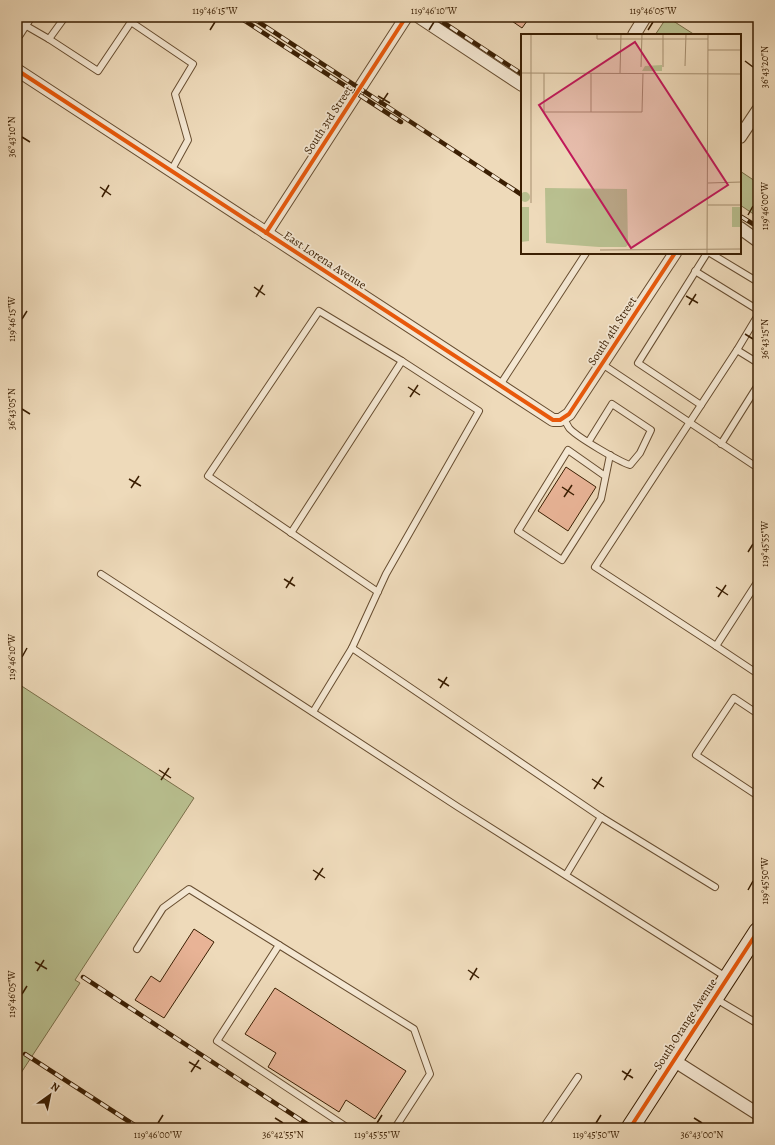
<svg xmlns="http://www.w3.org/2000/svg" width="775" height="1145" viewBox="0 0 775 1145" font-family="Alegreya,serif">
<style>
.green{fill:#b9c090;stroke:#7a6f49}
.building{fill:#e8b396;stroke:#3a1e02}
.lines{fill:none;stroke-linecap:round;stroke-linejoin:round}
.lane-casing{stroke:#674d30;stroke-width:8}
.street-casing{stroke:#674d30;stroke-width:14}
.secondary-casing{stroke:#3a1e02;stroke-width:19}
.lane{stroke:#f4e7d2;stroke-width:6}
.street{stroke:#f4e7d2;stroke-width:12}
.secondary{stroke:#f4e7d2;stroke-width:17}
.rail-casing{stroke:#3a1e02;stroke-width:4.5}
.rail{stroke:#f4e7d2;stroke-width:3;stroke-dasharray:9;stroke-linecap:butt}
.cycleway-casing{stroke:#f4e7d2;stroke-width:6}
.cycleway{stroke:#e8590c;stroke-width:4}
.ticks{fill:none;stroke:#3a1e02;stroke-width:1.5}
.labels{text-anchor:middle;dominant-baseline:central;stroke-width:3.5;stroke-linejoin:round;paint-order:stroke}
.street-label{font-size:12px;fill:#3a1e02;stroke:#f4e7d2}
.inset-road{fill:none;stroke:#a68f70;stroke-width:1}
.view{fill:#c2185b;fill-opacity:0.15;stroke:#c2185b;stroke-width:2}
.inset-edge{fill:none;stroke:#3a1e02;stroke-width:2}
.neatline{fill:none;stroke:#3a1e02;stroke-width:1.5}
.ticks-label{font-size:10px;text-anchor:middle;fill:#3a1e02}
</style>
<rect width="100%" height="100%" fill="#eedaba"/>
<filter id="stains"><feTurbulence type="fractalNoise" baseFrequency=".005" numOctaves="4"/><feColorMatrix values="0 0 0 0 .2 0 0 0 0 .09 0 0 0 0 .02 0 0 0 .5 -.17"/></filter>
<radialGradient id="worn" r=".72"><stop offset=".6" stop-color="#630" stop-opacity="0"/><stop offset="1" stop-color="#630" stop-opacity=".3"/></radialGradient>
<g class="green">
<path d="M667,17L695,35H655Z"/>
<path d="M740,171L758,183V217L740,205Z"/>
<path d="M17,683L194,798L75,980L80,983L17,1079Z"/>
</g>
<g class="building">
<path d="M506,17H530L522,28Z"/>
<path d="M566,467L596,487L568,531L538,511Z"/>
<path d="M194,929L214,942L164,1018L135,1000L151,976L160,982Z"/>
<path d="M275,988L406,1071L375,1119L346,1100L339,1112L268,1067L276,1053L245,1034Z"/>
</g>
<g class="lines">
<defs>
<g id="lane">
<path d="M65,17L49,39L98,71L131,22L193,64L175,94L188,140L171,171"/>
<path d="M23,24L49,39"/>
<path d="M710,253L758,282"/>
<path d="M695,271L758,310"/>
<path d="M737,350L758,315"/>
<path d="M602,364L758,468"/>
<path d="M500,385L586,253"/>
<path d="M701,405L638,363L707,253"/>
<path d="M564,419C566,422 568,427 570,429C579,438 618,461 630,465L640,453L651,430L612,404L589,441"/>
<path d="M721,444L758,385"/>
<path d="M605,476L568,450L518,531L562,560L601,499L610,455"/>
<path d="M291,533L402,361"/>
<path d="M101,574L458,807L726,977"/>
<path d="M758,581L716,646L758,674"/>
<path d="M716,646L595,567L737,350L758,363"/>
<path d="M352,648L386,574L479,411L402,361L319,311L208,476L378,592"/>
<path d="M313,712L352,648L601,817L566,875"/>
<path d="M758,714L734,698L696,755L758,796"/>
<path d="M601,817L715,887"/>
<path d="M137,949L163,908L189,889L279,945"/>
<path d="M716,999L758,1024"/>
<path d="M348,1128L217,1041L279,945L414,1029L430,1074L395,1128"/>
<path d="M543,1128L578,1077"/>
</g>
<g id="street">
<path d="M419,17L522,85"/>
<path d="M17,34L28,17"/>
<path d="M634,35L645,17"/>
<path d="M17,70L553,420H560L569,414L675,253"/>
<path d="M740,137L758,110"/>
<path d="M740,228L758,241"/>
<path d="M266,233L406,17"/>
<path d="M673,1060L758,1114"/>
</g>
<path id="secondary" d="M630,1128L758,931"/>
</defs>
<use href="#lane" class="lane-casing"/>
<use href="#street" class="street-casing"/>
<use href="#secondary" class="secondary-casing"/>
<use href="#lane" class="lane"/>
<use href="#street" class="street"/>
<use href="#secondary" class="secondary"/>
<defs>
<g id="rail">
<path d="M239,17L401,122"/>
<path d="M251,17L522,195"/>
<path d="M435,17L522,74"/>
<path d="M740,216L758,227"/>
<path d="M83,977L313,1128"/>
<path d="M25,1054L139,1128"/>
</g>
</defs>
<use href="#rail" class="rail-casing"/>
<use href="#rail" class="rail"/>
<defs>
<g id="cycleway">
<path d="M17,70L553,420H560L569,414L675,253"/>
<path d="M266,233L406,17"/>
<path d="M630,1128L758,931"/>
</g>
</defs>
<use href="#cycleway" class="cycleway-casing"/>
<use href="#cycleway" class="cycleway"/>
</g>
<path class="ticks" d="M210,30L215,22M429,30L434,22M648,30L653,22M745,61L753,67M378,96L390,103M380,105L388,93M22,137L30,142M100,187L111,195M102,197L109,185M748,215L753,206M254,287L265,295M686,296L698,303M256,297L263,285M689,305L696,294M22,319L27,311M745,334L753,339M408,387L420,395M410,397L418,385M22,409L30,414M129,479L141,486M562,487L574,495M131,488L139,476M564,497L572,485M748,552L753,544M284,579L295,586M716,587L728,595M286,588L293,577M718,597L726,585M22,657L27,648M438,679L449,686M440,688L447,677M159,770L171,778M592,779L604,787M161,780L169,768M594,789L602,777M313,870L325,878M315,880L323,868M748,890L753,881M35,962L47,969M468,970L479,978M37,971L44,960M470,980L477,968M22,994L27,986M189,1062L201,1069M622,1071L633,1078M191,1072L199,1060M624,1080L631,1069M275,1118L283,1123M694,1118L702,1123M158,1123L163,1115M377,1123L382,1115M596,1123L601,1115"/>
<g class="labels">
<g class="street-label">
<text transform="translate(328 120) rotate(-57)">South 3rd Street</text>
<text transform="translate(325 260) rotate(33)">East Lorena Avenue</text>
<text transform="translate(612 331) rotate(-57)">South 4th Street</text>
<text transform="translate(685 1024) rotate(-57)">South Orange Avenue</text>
</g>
</g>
<g transform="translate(521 34)">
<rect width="220" height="220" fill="#eedaba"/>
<path d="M141,31V37H121L124,32ZM24,154L106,155L107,211L105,213H78L25,209ZM-1 163a5 5 0 1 1 10 0a5 5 0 1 1-10 0ZM0,173H8V207L0,208ZM211,173H220V193H211Z" fill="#b9c090"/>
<path class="inset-road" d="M10,0V169M76,0V5H187M187,16H220M164,32L165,0M120,33L121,0M142,33V0M0,39L220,40M23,39V78H121L122,39M70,39V78M99,39L100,0M187,149L220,148M187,171H220M79,216L220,215M186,220L187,0"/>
<path class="view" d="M114,8L207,151L110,214L18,71Z"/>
<rect width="220" height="220" class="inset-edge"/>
</g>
<rect width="775" height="1145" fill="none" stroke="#eedaba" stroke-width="44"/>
<g transform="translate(50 1095) rotate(33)" stroke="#f4e7d2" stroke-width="3" paint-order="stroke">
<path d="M0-3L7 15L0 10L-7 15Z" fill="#3a1e02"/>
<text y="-6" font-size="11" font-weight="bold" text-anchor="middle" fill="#3a1e02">N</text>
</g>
<rect x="22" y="22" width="731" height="1101" class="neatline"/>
<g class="ticks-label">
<text x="215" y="14">119°46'15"W</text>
<text x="434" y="14">119°46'10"W</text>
<text x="653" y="14">119°46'05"W</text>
<text transform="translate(764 67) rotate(-90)" y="4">36°43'20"N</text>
<text transform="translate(11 137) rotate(-90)" y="4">36°43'10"N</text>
<text transform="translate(764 206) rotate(-90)" y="4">119°46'00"W</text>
<text transform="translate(11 319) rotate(-90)" y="4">119°46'15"W</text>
<text transform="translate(764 339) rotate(-90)" y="4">36°43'15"N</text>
<text transform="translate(11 409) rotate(-90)" y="4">36°43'05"N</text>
<text transform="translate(764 544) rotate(-90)" y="4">119°45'55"W</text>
<text transform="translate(11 657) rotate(-90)" y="4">119°46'10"W</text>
<text transform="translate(764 881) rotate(-90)" y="4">119°45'50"W</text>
<text transform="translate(11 994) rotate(-90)" y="4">119°46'05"W</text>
<text x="158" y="1138">119°46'00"W</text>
<text x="283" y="1138">36°42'55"N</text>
<text x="377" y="1138">119°45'55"W</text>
<text x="596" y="1138">119°45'50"W</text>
<text x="702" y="1138">36°43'00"N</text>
</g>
<rect width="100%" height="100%" filter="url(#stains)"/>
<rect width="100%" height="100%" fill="url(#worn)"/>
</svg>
